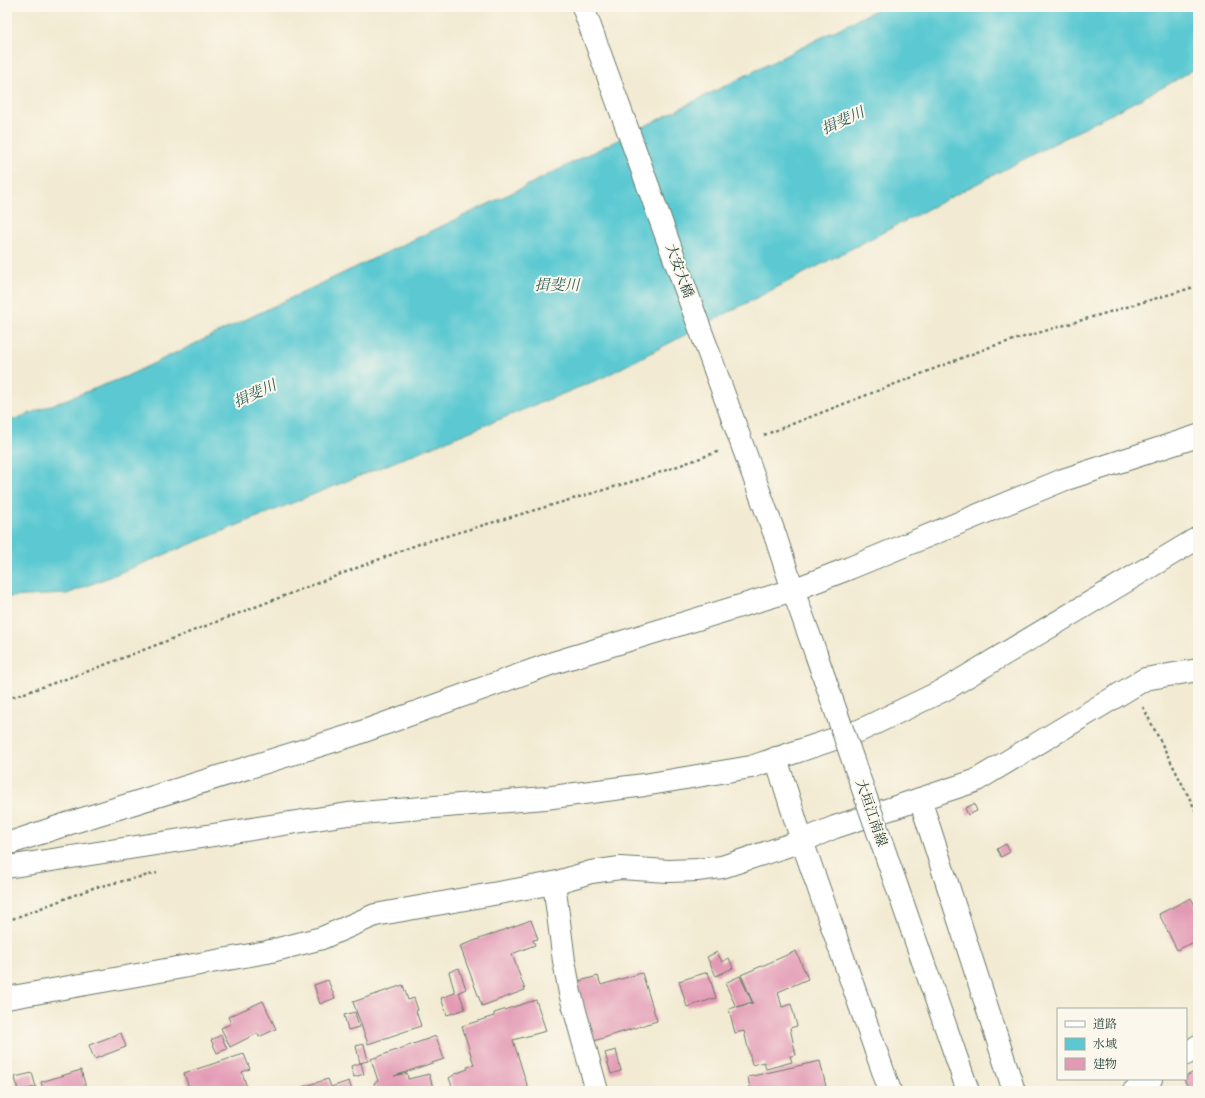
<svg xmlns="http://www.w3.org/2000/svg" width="1205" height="1098" viewBox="0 0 1205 1098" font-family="'IM FELL DW Pica','Noto Serif JP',serif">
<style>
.water{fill:#5cc9d2;stroke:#3e8383}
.building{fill:#e39bb5}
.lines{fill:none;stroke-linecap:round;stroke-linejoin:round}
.minor-casing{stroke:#697a6b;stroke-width:24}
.secondary-casing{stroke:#697a6b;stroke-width:24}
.path{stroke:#697a6b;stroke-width:2.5;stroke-dasharray:3 3;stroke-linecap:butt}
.minor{stroke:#fff;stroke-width:22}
.secondary{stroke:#fff;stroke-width:22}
.secondary-bridge-casing{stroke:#697a6b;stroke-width:24;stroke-linecap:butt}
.secondary-bridge{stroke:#fff;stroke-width:22}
.labels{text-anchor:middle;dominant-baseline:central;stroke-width:4;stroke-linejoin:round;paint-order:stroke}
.street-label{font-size:14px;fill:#1f3d34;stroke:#fbf7ec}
.water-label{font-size:15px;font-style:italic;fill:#2e605c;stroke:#fbf7ec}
</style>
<rect width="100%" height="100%" fill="#fbf7ec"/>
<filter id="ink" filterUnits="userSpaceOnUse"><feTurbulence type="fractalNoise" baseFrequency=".025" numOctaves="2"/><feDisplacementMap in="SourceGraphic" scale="8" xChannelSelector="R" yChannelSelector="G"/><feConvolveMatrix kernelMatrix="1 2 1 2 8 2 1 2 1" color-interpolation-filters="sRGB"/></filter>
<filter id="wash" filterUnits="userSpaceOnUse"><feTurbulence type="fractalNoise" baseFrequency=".012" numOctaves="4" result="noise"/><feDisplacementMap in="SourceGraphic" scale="16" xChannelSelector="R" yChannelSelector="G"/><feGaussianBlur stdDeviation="0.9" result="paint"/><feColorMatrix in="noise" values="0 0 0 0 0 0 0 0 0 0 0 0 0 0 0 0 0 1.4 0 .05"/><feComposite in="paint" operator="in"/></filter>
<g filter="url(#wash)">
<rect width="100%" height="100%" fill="#f2ead2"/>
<path class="water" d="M882,7H1198V67L1169,84L602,378L67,594L7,597V422L125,377L522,188Z"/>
<g id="blocks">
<g class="building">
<path d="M974,804L977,811L968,815L965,808Z"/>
<path d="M1006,844L1010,852L1001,857L997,849Z"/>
<path d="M1191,898L1198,911V940L1177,950L1159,914Z"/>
<path d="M531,920L538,939L533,940L535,945L512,954L525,990L482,1006L460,946Z"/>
<path d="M796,951L808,979L778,992L782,1007L791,1004L797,1026L790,1028L796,1055L790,1056L792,1062L766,1069L764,1062L752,1065L744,1031L735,1033L729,1009L736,1007L725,983L740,976L752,1002L737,1007L753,1003L741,975Z"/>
<path d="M717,952L722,962L729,958L733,968L716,976L707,957Z"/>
<path d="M459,968L466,989L459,992L465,1009L447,1015L441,998L455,993L449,972Z"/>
<path d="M708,972L716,998L687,1007L679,981Z"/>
<path d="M642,973L657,1021L594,1041L576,982L598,976L601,985Z"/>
<path d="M328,980L335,998L320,1004L314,985Z"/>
<path d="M403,985L408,1000L414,998L418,1010L416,1011L421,1026L368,1044L353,1002Z"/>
<path d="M536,1000L546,1031L513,1040L529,1091H482L481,1089L474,1091L473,1089L467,1091H454L449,1078L457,1073L468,1069L467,1067L474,1065L462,1026L494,1016V1013Z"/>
<path d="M263,1001L276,1029L259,1037L258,1033L230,1047L221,1028L231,1024L228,1017Z"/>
<path d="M355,1012L359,1027L348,1030L344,1015Z"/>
<path d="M121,1033L126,1047L94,1059L89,1045Z"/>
<path d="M221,1035L227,1049L217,1053L211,1040Z"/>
<path d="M436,1036L444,1059L394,1076L407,1073L408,1079L429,1074L434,1091H376L374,1083L378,1081L371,1059Z"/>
<path d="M364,1044L368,1061L360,1063L356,1046Z"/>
<path d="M616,1050L621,1071L611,1074L605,1053Z"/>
<path d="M244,1054L250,1069L242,1072L248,1091H190L184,1073Z"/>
<path d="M820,1061L827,1091H740L750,1088L748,1077Z"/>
<path d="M361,1063L364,1074L354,1077L351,1066Z"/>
<path d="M1198,1067V1091H1190L1184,1079H1186V1076L1196,1071L1194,1069Z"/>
<path d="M81,1070L87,1091H44L41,1082Z"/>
<path d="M32,1073L36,1087L18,1091L15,1077Z"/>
<path d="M328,1079L331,1087L349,1081L352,1091H301L299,1088Z"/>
</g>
</g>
</g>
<g filter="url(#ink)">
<use href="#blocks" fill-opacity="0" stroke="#697a6b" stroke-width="1"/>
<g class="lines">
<defs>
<g id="minor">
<path d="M920,799L1014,1091"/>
<path d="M7,998L267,952L322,938L375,915L554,883"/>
<path d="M1186,1054L1198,1046"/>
<path d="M597,1091L570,993L564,961L554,883L591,872L620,868L668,871L697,870L722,867L802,841L776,758"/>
<path d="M890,1091L802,841L835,827L975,781L1145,679L1198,670"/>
<path d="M1134,1091L1151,1079"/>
</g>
<g id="secondary">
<path d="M775,535L793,590L816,654"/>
<path d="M7,844L70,823L356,734L553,663L793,590L850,568L1063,480L1198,436"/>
<path d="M7,867L348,814L545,798L644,785L751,767L861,730L946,689L1198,538"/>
</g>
</defs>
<use href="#minor" class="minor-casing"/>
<use href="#secondary" class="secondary-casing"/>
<g class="path">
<path d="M764,435L990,347L1198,286"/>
<path d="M7,699L86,672L419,544L641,479L720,451"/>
<path d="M1143,707L1198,815"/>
<path d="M7,921L93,888L157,873"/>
</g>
<use href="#minor" class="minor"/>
<use href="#secondary" class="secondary"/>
<defs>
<g id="secondary-bridge">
<path d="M583,7L775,535"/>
<path d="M816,654L968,1091"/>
</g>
</defs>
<use href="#secondary-bridge" class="secondary-bridge-casing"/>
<use href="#secondary-bridge" class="secondary-bridge"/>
</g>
</g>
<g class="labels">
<g class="street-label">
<text transform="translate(679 271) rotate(70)">大安大橋</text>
<text transform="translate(871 813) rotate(71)">大垣江南線</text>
</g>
<g class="water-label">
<text transform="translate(843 121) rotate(-25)">揖斐川</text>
<text x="557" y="285">揖斐川</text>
<text transform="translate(255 394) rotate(-25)">揖斐川</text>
</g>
</g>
<rect width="1205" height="1098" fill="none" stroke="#fbf7ec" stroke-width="24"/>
<rect x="1057" y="1008" width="130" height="72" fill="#fbf7ec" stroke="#a3ada2"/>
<rect x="1065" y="1021" width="20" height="6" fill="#ffffff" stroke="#a3ada2"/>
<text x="1093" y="1028" font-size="12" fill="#1f3d34">道路</text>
<rect x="1065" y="1038" width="20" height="12" fill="#5cc9d2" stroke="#a3ada2"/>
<text x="1093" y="1048" font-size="12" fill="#1f3d34">水域</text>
<rect x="1065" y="1058" width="20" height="12" fill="#e39bb5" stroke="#a3ada2"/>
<text x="1093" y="1068" font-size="12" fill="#1f3d34">建物</text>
</svg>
